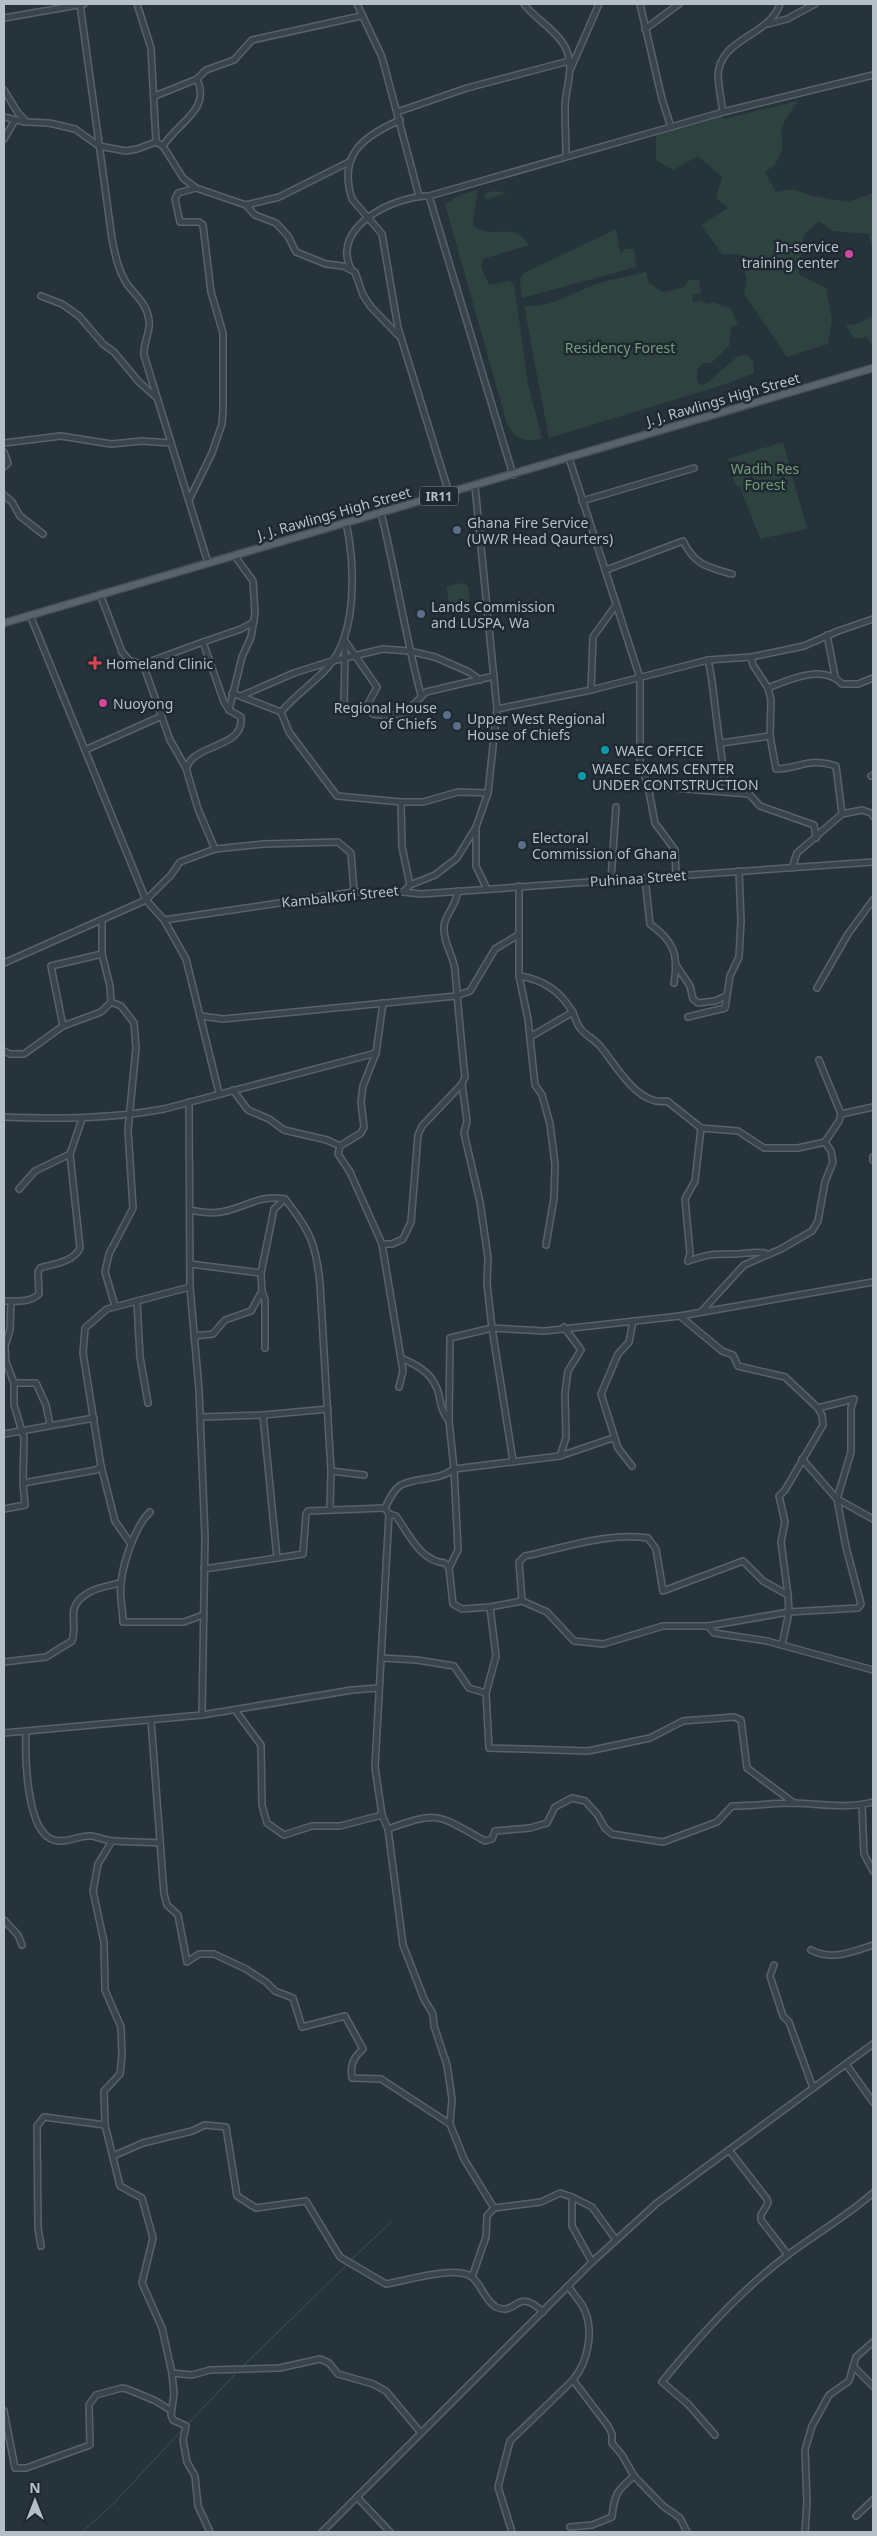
<svg xmlns="http://www.w3.org/2000/svg" width="877" height="2536" viewBox="0 0 877 2536" font-family="'Noto Sans',sans-serif">
<style>
.green{fill:#2e433f}
.lines{fill:none;stroke-linecap:round;stroke-linejoin:round}
.stream{stroke:#3b5261;stroke-width:1}
.minor-casing{stroke:#57626a;stroke-width:8}
.major-casing{stroke:#455058;stroke-width:9}
.minor{stroke:#39444c;stroke-width:5}
.major{stroke:#58646c;stroke-width:6}
.hotel-dot{fill:#d1479c;stroke:#1e2931;stroke-width:2}
.service-dot{fill:#5c6f8a;stroke:#1e2931;stroke-width:2}
.health-dot{fill:#e0444e;stroke:#1e2931;stroke-width:2}
.culture-dot{fill:#0f9aa8;stroke:#1e2931;stroke-width:2}
.labels{text-anchor:middle;dominant-baseline:central;stroke-width:5;stroke-linejoin:round;paint-order:stroke}
.shield{fill:#1e2931;stroke:#88929a;stroke-width:1}
.shield-label{font-size:12px;font-weight:bold;fill:#b5bfc7}
.poi-label{font-size:14px;fill:#b5bfc7;stroke:#1e2931;text-anchor:start}
.park-label{font-size:14px;fill:#759b77;stroke:#1e2931}
.street-label{font-size:14px;fill:#b5bfc7;stroke:#1e2931}
</style>
<rect width="100%" height="100%" fill="#26333b"/>
<g class="green">
<path d="M798,101L785,120L781,132L783,148L775,165L765,172L776,192L793,189L809,195L847,202L873,193V253L869,234L833,231L819,221L804,235L798,274L826,288L832,319L828,344L787,357L744,294L747,282L741,254H722L701,225L728,208L716,198L722,177L698,156L673,170L656,160V135L722,115L724,119Z"/>
<path d="M478,190L473,219L475,227C496,240 513,220 529,245L483,259L481,267L489,285L509,281L514,284L528,384L542,439C524,442 516,440 507,424L445,204L462,194Z"/>
<path d="M495,191L507,193L487,199L484,198L485,193Z"/>
<path d="M616,229L620,254L625,249H634L636,267L522,298L520,280L524,273Z"/>
<path d="M646,272L649,283L662,292L683,288L689,280H699L701,293L692,294L693,303L699,300L708,304L715,302L723,307H730L738,324L731,327L729,346L711,363H704L697,369V382L702,385L707,383L738,356L747,355L753,361L754,373L723,385L549,438L524,306C551,308 571,293 597,284C612,279 629,276 646,272Z"/>
<path d="M873,316V346L867,337L854,339L846,325L857,324Z"/>
<path d="M783,442L807,529L760,539L740,487L735,484L728,459Z"/>
<path d="M462,583L468,586L470,606L451,611L446,587Z"/>
</g>
<g class="lines">
<g class="stream">
<path d="M351,2260L392,2221"/>
<path d="M242,2367L349,2263"/>
<path d="M187,2425L238,2371"/>
<path d="M82,2532L113,2504L183,2429"/>
</g>
<defs>
<g id="minor">
<path d="M80,4L112,239C115,254 118,270 127,284C136,296 147,304 149,320C151,331 143,343 144,355L208,563"/>
<path d="M137,4L151,48L156,142"/>
<path d="M357,4L382,57L419,196"/>
<path d="M524,4C535,19 554,28 564,45C576,65 566,85 565,106C565,123 566,139 566,156"/>
<path d="M4,18L84,4"/>
<path d="M768,24L787,19L815,4"/>
<path d="M645,29L679,4"/>
<path d="M571,68L599,4"/>
<path d="M4,90L18,113L27,122L49,123L75,129L99,146L126,151L137,149L156,142L163,146L183,178L196,188L246,205L279,197L349,162"/>
<path d="M155,96L197,79L206,70L234,60L252,40L361,16"/>
<path d="M397,112L467,88L569,61"/>
<path d="M723,112C721,100 719,88 718,77C718,38 769,37 780,4"/>
<path d="M4,117L25,122"/>
<path d="M400,120C362,137 338,155 352,199L382,234L398,328L449,493"/>
<path d="M671,127L723,112L873,75"/>
<path d="M4,139L15,120"/>
<path d="M163,146C179,121 211,110 197,79"/>
<path d="M246,205L255,215L276,223L288,236L296,252L326,264L343,266L355,272L363,295L371,307L399,336"/>
<path d="M351,269C330,227 394,196 429,196"/>
<path d="M41,296L62,304L79,316L103,344L114,352L139,382L157,398"/>
<path d="M4,443L61,436L111,444L142,441L171,443"/>
<path d="M4,452L8,463L4,467"/>
<path d="M569,458L640,678V762L648,786L655,823L675,850L676,876"/>
<path d="M513,475L429,196L671,127L662,99L640,4"/>
<path d="M4,495L12,502L20,516L43,534"/>
<path d="M189,500L212,453L222,424L223,410V333L211,292L203,225L199,222H180L175,199L178,193L196,188"/>
<path d="M582,501L694,468"/>
<path d="M381,513C396,573 405,635 421,695"/>
<path d="M606,570L683,541C695,565 707,567 732,574"/>
<path d="M100,594L122,652L130,661L143,664L170,740L186,768L198,809L215,849"/>
<path d="M30,615L146,900L164,920L186,959L219,1093"/>
<path d="M827,635L835,676"/>
<path d="M203,642L241,629L254,622"/>
<path d="M751,657L753,665L768,688L771,700L770,736L776,769C802,768 808,757 836,766L842,814"/>
<path d="M708,660C712,676 713,690 715,706C718,734 723,762 726,791"/>
<path d="M143,664L203,642L224,702L229,710L241,717C244,744 208,744 193,758C190,760 188,765 186,768"/>
<path d="M768,688C790,679 824,664 842,684H858L873,678"/>
<path d="M591,690L593,637L616,605"/>
<path d="M232,693L281,712L289,732L337,796L401,802H423L458,792L488,793"/>
<path d="M241,696L294,673L332,661L383,649L409,651L435,657L469,672L480,680"/>
<path d="M497,709L591,690L708,660L751,657L804,646L838,631L873,619"/>
<path d="M229,710L242,657L251,637L255,613L253,581L234,555"/>
<path d="M344,711L345,641L377,687L368,704L373,714L387,716L405,713L426,692L494,676"/>
<path d="M281,712C295,695 314,683 328,667C358,633 355,564 346,522"/>
<path d="M721,743L770,736"/>
<path d="M85,750L162,716"/>
<path d="M871,776L873,775"/>
<path d="M648,786L749,794L760,806L814,825L816,838"/>
<path d="M401,802L402,847L410,885"/>
<path d="M476,828V866L487,889"/>
<path d="M792,868L797,853L842,814L862,810L871,813L873,816"/>
<path d="M645,878L650,924C674,941 679,955 674,983"/>
<path d="M611,880L616,807"/>
<path d="M519,886V976L528,1019L535,1085L542,1095L550,1124L555,1164L554,1198L546,1245"/>
<path d="M458,891C456,906 445,915 444,926C443,943 453,954 455,970C458,1005 461,1041 465,1077L462,1084L467,1121L464,1133L480,1202L488,1258L487,1284L492,1328L513,1461"/>
<path d="M403,892L421,894L873,862"/>
<path d="M164,920L354,892H403L410,885L435,875L457,858L476,827L488,793L497,709L475,486"/>
<path d="M4,963L146,900L171,875L180,862L215,849L264,844L338,842L351,853L354,892"/>
<path d="M676,965L690,986L693,999L698,1003L715,1001L726,996"/>
<path d="M519,976C542,979 560,991 572,1011C575,1016 576,1023 580,1028C585,1035 594,1039 600,1046C616,1065 638,1107 667,1101L701,1128L738,1131L764,1148H798L825,1142L839,1121L841,1114L819,1060"/>
<path d="M817,988L848,934L873,900"/>
<path d="M111,1002L121,1006L134,1023L136,1048L128,1130L133,1208L109,1254L105,1272L115,1306"/>
<path d="M383,1003L376,1053L363,1086L361,1102L364,1127L361,1133L340,1146L338,1154L350,1172L382,1244L403,1371L399,1387"/>
<path d="M201,1016L223,1019L456,996L470,991L495,949L518,935"/>
<path d="M688,1017L725,1008L730,976L739,957L741,921L739,871"/>
<path d="M63,1026L51,966L102,954"/>
<path d="M530,1037L573,1012"/>
<path d="M4,1051L10,1054H24L63,1026L101,1012L111,1002L110,986L102,954V920"/>
<path d="M233,1090L248,1110L269,1119L284,1130L327,1140L340,1146"/>
<path d="M841,1114L873,1107"/>
<path d="M4,1117C58,1119 110,1119 164,1109L376,1053"/>
<path d="M873,1157V1160"/>
<path d="M19,1189L35,1171L70,1154"/>
<path d="M190,1210C200,1212 211,1214 221,1212C246,1208 258,1194 285,1199C310,1231 316,1243 320,1284L331,1471L364,1475"/>
<path d="M382,1244H392L403,1239L411,1222L418,1135L422,1126L462,1084"/>
<path d="M688,1261L690,1253L685,1199L695,1181L701,1128"/>
<path d="M688,1261C709,1254 712,1254 734,1254C745,1254 754,1251 765,1253"/>
<path d="M190,1264L261,1273"/>
<path d="M262,1291L265,1300V1348"/>
<path d="M4,1301C15,1301 30,1303 39,1294L38,1272L40,1268C53,1264 74,1262 80,1248L70,1154L82,1119"/>
<path d="M11,1301L10,1330L5,1346L6,1362L14,1383"/>
<path d="M137,1301L140,1357L148,1403"/>
<path d="M701,1312L744,1265L781,1249L812,1231L818,1221L825,1182L833,1162L831,1151L825,1142"/>
<path d="M680,1316L722,1351L733,1355L738,1366L785,1377L818,1408L822,1415L823,1425L785,1490L779,1496L785,1522L781,1542L788,1595"/>
<path d="M194,1336L213,1334L225,1320L251,1311L262,1291L261,1273L274,1209L285,1199"/>
<path d="M401,1358C419,1366 434,1374 439,1395C441,1405 442,1412 449,1421"/>
<path d="M263,1415L277,1558"/>
<path d="M201,1417L263,1415L328,1409"/>
<path d="M4,1434L94,1418"/>
<path d="M560,1456L566,1438L565,1393L568,1371L581,1350L564,1327"/>
<path d="M802,1459L837,1499L873,1519"/>
<path d="M632,1466L618,1448L601,1394L618,1354L629,1342L633,1321"/>
<path d="M23,1483L96,1470L101,1466"/>
<path d="M385,1508C389,1500 393,1490 401,1485C418,1476 437,1482 454,1469L560,1456L613,1438"/>
<path d="M4,1509L25,1505L23,1483L24,1438L14,1405V1383H36L46,1405L50,1425"/>
<path d="M330,1509L331,1471"/>
<path d="M150,1512C135,1526 123,1563 121,1583C119,1595 123,1609 123,1622H184L203,1615"/>
<path d="M389,1514L396,1516C409,1534 420,1561 445,1563L449,1568L453,1604L462,1609L490,1607L522,1601L547,1612L574,1641L603,1644L663,1626H708L714,1633L767,1641L873,1670"/>
<path d="M131,1544L115,1521L101,1466L83,1353L85,1328L107,1309L190,1287"/>
<path d="M449,1568L458,1550L454,1469L449,1421L450,1338L492,1328L545,1331L680,1316L873,1282"/>
<path d="M204,1569L303,1554L306,1514L308,1511L385,1508L389,1514L375,1767L382,1815L388,1829L403,1945L424,1999L433,2014L434,2026L447,2065L452,2099L450,2124L464,2159L494,2208L541,2202L560,2193L572,2197V2226L592,2262"/>
<path d="M522,1601L519,1562L525,1556C564,1548 608,1532 648,1538L656,1549L663,1591L743,1561L763,1581L788,1595L789,1612L782,1645"/>
<path d="M490,1607L496,1656L486,1693L489,1748L588,1751L650,1738L683,1721L734,1717L741,1720L747,1768L794,1803"/>
<path d="M708,1626L789,1612L858,1608L861,1604L846,1547L837,1499L851,1452V1408L854,1399L818,1408"/>
<path d="M381,1658L417,1660L454,1666L469,1688L486,1693"/>
<path d="M4,1662L46,1657L72,1641C76,1629 72,1617 74,1609C80,1590 104,1587 120,1583"/>
<path d="M235,1710L261,1745L262,1805L267,1823L284,1835L312,1826H340L382,1815"/>
<path d="M202,1715L352,1690L379,1688"/>
<path d="M151,1720L164,1894L167,1905L178,1915L187,1962L199,1954H214L246,1969L266,1982L275,1991L293,1998L302,2027L345,2016L363,2049C353,2058 350,2065 352,2078L381,2079L450,2124"/>
<path d="M26,1731L202,1715L205,1537L199,1390L190,1287L189,1102"/>
<path d="M4,1733L26,1731C25,1755 26,1833 54,1840C67,1844 78,1835 91,1836C99,1837 106,1841 114,1841C129,1842 144,1842 160,1843"/>
<path d="M862,1805L864,1854L873,1871"/>
<path d="M388,1829C440,1810 438,1815 485,1841L492,1839L495,1831L530,1828L547,1823L555,1807L572,1798L585,1801L597,1814L605,1828L612,1834L663,1842L717,1822L732,1806C753,1806 774,1803 795,1803C821,1804 848,1809 873,1802"/>
<path d="M112,1841L98,1864L93,1891L104,1942L105,1990L121,2027L122,2055L120,2074L104,2091L105,2125L120,2186L142,2198L153,2238L142,2283L162,2328L172,2373L174,2394L171,2415L173,2420L186,2426L183,2440L187,2462L195,2476L198,2506L210,2532"/>
<path d="M4,1920L18,1935L22,1945"/>
<path d="M811,1950C832,1961 852,1952 873,1945"/>
<path d="M774,1965L770,1976L783,2016L789,2022L813,2088"/>
<path d="M846,2064L873,2102"/>
<path d="M729,2150L767,2199L768,2203L761,2215V2220L788,2255"/>
<path d="M113,2156L143,2143L192,2131L205,2125L226,2127L237,2196L256,2208L306,2201L340,2257L386,2284C405,2281 456,2265 472,2277C482,2285 484,2300 496,2307C517,2317 516,2286 543,2312"/>
<path d="M572,2197L592,2207L616,2240"/>
<path d="M41,2246L38,2228L37,2126L44,2117L105,2125"/>
<path d="M472,2277L486,2237L487,2216L494,2208"/>
<path d="M568,2286C573,2293 578,2299 582,2305C595,2327 589,2361 573,2380L608,2426L612,2434V2443L622,2455L634,2476L663,2506L680,2518L687,2532"/>
<path d="M853,2366L873,2386"/>
<path d="M172,2373L192,2375L210,2370L279,2368L320,2359L329,2363L338,2374L373,2384L386,2391L421,2433"/>
<path d="M4,2411L15,2468H26L90,2445L89,2405L96,2395L122,2388L127,2389L156,2401L170,2410"/>
<path d="M715,2435L688,2404L662,2382C699,2336 742,2289 789,2254C817,2233 847,2216 873,2193"/>
<path d="M357,2497L390,2532"/>
<path d="M856,2516L873,2500"/>
<path d="M570,2527L592,2525L612,2517C614,2495 617,2490 634,2476"/>
<path d="M322,2532L592,2262L657,2203L873,2044"/>
<path d="M512,2532L498,2487L510,2441L573,2380"/>
<path d="M805,2532L807,2502L805,2450L812,2426L829,2395L849,2381L856,2357L873,2342"/>
</g>
<path id="major" d="M4,623L873,368"/>
</defs>
<use href="#minor" class="minor-casing"/>
<use href="#major" class="major-casing"/>
<use href="#minor" class="minor"/>
<use href="#major" class="major"/>
</g>
<g class="hotel-dot">
<circle cx="849" cy="254" r="5"/>
<circle cx="103" cy="703" r="5"/>
</g>
<g class="service-dot">
<circle cx="457" cy="530" r="5"/>
<circle cx="421" cy="614" r="5"/>
<circle cx="447" cy="715" r="5"/>
<circle cx="457" cy="726" r="5"/>
<circle cx="522" cy="845" r="5"/>
</g>
<path class="health-dot" d="M92.5 655.5h5v5h5v5h-5v5h-5v-5h-5v-5h5z"/>
<g class="culture-dot">
<circle cx="605" cy="750" r="5"/>
<circle cx="582" cy="776" r="5"/>
</g>
<g class="labels">
<rect class="shield" x="420" y="486.5" width="38" height="19" rx="4"/>
<g class="shield-label">
<text x="439" y="496">IR11</text>
</g>
<g class="poi-label">
<text x="839" y="246" text-anchor="end">In-service<tspan x="839" dy="16">training center</tspan></text>
<text x="467" y="522">Ghana Fire Service<tspan x="467" dy="16">(UW/R Head Qaurters)</tspan></text>
<text x="431" y="606">Lands Commission<tspan x="431" dy="16">and LUSPA, Wa</tspan></text>
<text x="106" y="663">Homeland Clinic</text>
<text x="113" y="703">Nuoyong</text>
<text x="437" y="707" text-anchor="end">Regional House<tspan x="437" dy="16">of Chiefs</tspan></text>
<text x="467" y="718">Upper West Regional<tspan x="467" dy="16">House of Chiefs</tspan></text>
<text x="615" y="750">WAEC OFFICE</text>
<text x="592" y="768">WAEC EXAMS CENTER<tspan x="592" dy="16">UNDER CONTSTRUCTION</tspan></text>
<text x="532" y="837">Electoral<tspan x="532" dy="16">Commission of Ghana</tspan></text>
</g>
<g class="park-label">
<text x="620" y="347">Residency Forest</text>
<text x="765" y="468">Wadih Res<tspan x="765" dy="16">Forest</tspan></text>
</g>
<g class="street-label">
<text transform="translate(723 399) rotate(-16)">J. J. Rawlings High Street</text>
<text transform="translate(334 513) rotate(-16)">J. J. Rawlings High Street</text>
<text transform="translate(638 878) rotate(-4)">Puhinaa Street</text>
<text transform="translate(340 896) rotate(-6)">Kambalkori Street</text>
</g>
</g>
<rect width="877" height="2536" fill="none" stroke="#b5bfc7" stroke-width="10"/>
<g transform="translate(35 2501)" stroke="#1e2931" stroke-width="4" paint-order="stroke">
<path d="M0-4L9 19L0 12L-9 19Z" fill="#b5bfc7"/>
<text y="-8" font-size="14" font-weight="bold" text-anchor="middle" fill="#b5bfc7">N</text>
</g>
</svg>
